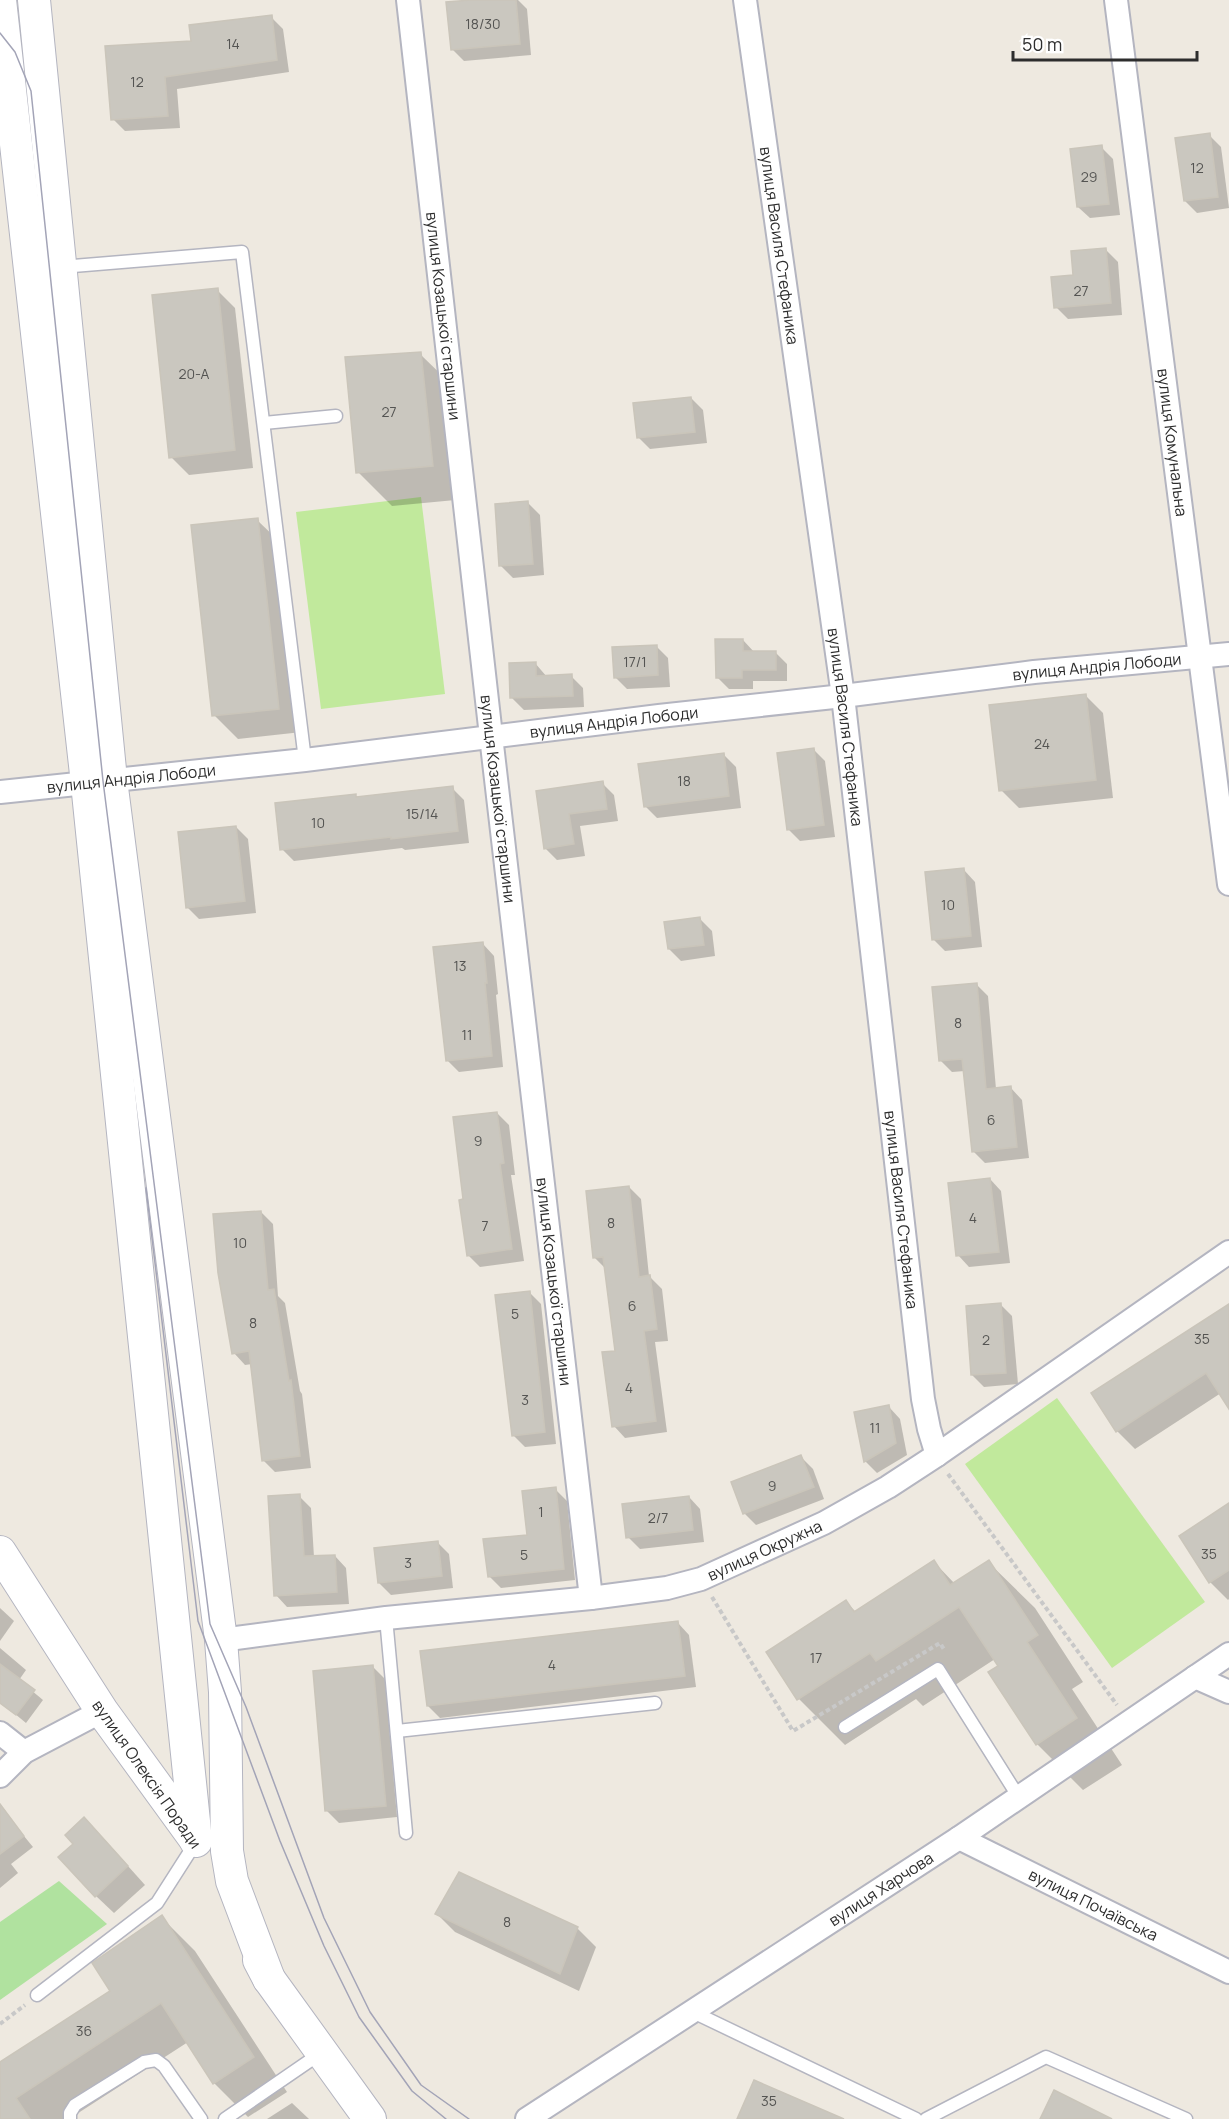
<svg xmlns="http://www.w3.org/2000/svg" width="1229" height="2119" viewBox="0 0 1229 2119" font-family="Manrope,sans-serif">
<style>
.green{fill:#b0e29f}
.pitch{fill:#c1e99c}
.shadow{fill:#0003}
.building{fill:#cac7bf;stroke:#cac5ba;stroke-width:1.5}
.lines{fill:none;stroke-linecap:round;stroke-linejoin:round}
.lane-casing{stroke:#b4b5c0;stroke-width:15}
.street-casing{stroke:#b4b5c0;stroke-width:26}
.secondary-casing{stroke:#b4b5c0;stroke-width:34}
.path{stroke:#c8c8c8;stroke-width:4;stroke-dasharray:4.5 3;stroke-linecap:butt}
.lane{stroke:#fff;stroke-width:12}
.street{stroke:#fff;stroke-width:22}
.secondary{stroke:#fff;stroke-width:32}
.tram{stroke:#a3a4b7;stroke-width:1.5}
.labels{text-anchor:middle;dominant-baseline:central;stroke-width:4.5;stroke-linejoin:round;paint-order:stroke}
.number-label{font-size:14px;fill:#545452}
.street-label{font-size:16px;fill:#2d2d2d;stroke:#fff}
</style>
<rect width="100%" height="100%" fill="#eee9e0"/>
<path class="green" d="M59,1881L107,1924L0,2000V1922Z"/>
<g class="pitch">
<path d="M421,497L445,694L321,709L296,512Z"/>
<path d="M1057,1398L1205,1602L1112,1668L965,1464Z"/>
</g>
<g class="shadow">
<path d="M488,0H518L527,9L531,55L464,61L452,49Z"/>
<path d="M271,17L283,29L289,72L177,89L180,128L125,131L113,119L192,42Z"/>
<path d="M1209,135L1221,147L1229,208L1197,213L1185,201Z"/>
<path d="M1101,147L1113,159L1120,215L1090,218L1078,207Z"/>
<path d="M1106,250L1118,262L1122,315L1068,319L1056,307L1075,277Z"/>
<path d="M217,290L235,308L253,468L189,475L171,457Z"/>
<path d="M420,354L455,388L466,499L392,506L358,472Z"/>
<path d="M691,398L703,410L707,443L650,449L638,437Z"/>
<path d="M528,503L540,515L544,575L513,578L501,566Z"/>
<path d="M257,520L281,543L302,732L238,739L214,715Z"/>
<path d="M743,640L755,653L775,652L787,664V681H753V689H729L717,677Z"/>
<path d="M656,646L668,658L670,687L627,689L615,677Z"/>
<path d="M535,663L547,677L571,676L583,688L584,707L524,710L512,698Z"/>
<path d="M1085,695L1103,713L1113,798L1019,808L1001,790Z"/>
<path d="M813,749L825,761L835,837L800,841L788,829Z"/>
<path d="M724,755L736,767L741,808L657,818L645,806Z"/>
<path d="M602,783L614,795L618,821L580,826L585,856L557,860L545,848L537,792Z"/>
<path d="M452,788L464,800L469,843L405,850L402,848L294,861L282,849L355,795L359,799Z"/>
<path d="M236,827L248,839L256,913L199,919L187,907Z"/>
<path d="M964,870L975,882L982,947L945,951L933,939Z"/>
<path d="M700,919L712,931L715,956L681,961L669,949Z"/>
<path d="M483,944L494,956L498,994L496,995L503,1067L459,1072L447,1060Z"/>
<path d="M976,984L988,996L996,1089L1011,1088L1022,1100L1029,1158L985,1163L973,1151L965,1071L952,1072L940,1060Z"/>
<path d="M497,1113L509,1125L515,1175H511L524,1261L480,1267L468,1255L465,1201Z"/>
<path d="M990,1179L1001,1191L1010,1263L969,1267L958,1255Z"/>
<path d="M629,1187L641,1199L649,1276L662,1289L668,1341L655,1342L667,1432L625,1438L614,1426L617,1352L606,1269L594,1257Z"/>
<path d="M261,1212L273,1224L278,1296L285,1303L300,1391L302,1394L311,1468L275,1472L263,1460L252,1364L245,1365L234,1353Z"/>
<path d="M529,1292L541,1304L556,1444L525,1447L513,1435Z"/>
<path d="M1000,1304L1012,1316L1018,1384L984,1387L972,1375Z"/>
<path d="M1229,1305V1406L1221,1393L1135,1449L1117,1431Z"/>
<path d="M889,1407L900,1419L907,1455L877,1473L865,1461Z"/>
<path d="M801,1457L813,1469L824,1499L756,1525L744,1513Z"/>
<path d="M555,1489L567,1501L575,1580L501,1588L489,1576L528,1536Z"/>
<path d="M299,1496L311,1508L314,1557L335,1556L346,1568L349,1604L287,1607L276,1595Z"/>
<path d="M689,1497L700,1509L704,1542L640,1549L628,1537Z"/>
<path d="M1229,1505V1599L1228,1600L1210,1582Z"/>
<path d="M437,1542L449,1554L453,1588L391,1595L379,1583Z"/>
<path d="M934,1562L955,1584L988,1562L1035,1608L1083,1682L1072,1689L1122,1765L1083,1790L1037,1744L995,1659L923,1706L916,1699L845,1745L799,1699L768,1653L846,1602L857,1613Z"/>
<path d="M0,1608L14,1621L0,1641Z"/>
<path d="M678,1623L689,1635L696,1687L440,1718L428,1706Z"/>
<path d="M0,1648L26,1670L19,1680L43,1700L26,1723L3,1704L0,1688Z"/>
<path d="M373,1667L385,1679L397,1817L339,1823L327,1811Z"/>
<path d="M10,1819L33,1847L11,1864L18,1873L0,1888V1827Z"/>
<path d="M102,1837L145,1885L114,1913L96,1896Z"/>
<path d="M459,1874L578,1929L596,1947L579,1991L455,1932L437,1914Z"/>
<path d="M161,1917L195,1951L287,2092L248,2117L214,2083L188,2042L69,2119H0V2064L112,1991Z"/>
<path d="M292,2103L309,2119H267Z"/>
</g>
<g class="building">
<path d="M471,0H516L520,44L451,50L446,2Z"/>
<path d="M272,15L277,60L165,77L168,116L111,120L105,46L191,41L189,25Z"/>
<path d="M1210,133L1218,197L1184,201L1175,138Z"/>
<path d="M1102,145L1109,204L1077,207L1070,149Z"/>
<path d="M1106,248L1111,303L1054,308L1051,277L1073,275L1071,251Z"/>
<path d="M218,288L235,450L169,458L152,295Z"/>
<path d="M421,352L433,466L356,473L345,357Z"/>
<path d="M691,397L695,432L637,438L633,403Z"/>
<path d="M528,501L533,564L499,566L495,504Z"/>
<path d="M258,518L279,709L212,716L191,525Z"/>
<path d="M715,639H743V651H776V670H742V678H716Z"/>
<path d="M657,645L658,675L614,678L612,647Z"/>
<path d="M536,662V676L572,674L573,696L510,698L509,663Z"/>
<path d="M1086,694L1096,780L999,791L989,705Z"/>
<path d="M814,748L824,825L787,830L777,753Z"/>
<path d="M724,753L729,796L644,807L638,764Z"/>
<path d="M603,781L607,809L569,814L574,844L544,849L536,791Z"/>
<path d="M453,786L458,831L391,839V837L280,850L275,803L356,794V797Z"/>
<path d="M236,826L245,901L186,908L178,832Z"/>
<path d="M964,868L971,936L932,940L925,872Z"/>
<path d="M700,917L704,945L668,949L664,922Z"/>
<path d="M483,942L487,983H485L492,1056L446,1061L433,947Z"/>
<path d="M977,983L986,1089L1011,1086L1017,1147L972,1152L962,1059L939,1061L932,987Z"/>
<path d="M497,1112L504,1163L500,1164L512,1249L467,1256L459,1200L463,1199L453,1117Z"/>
<path d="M990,1178L999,1252L956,1256L948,1183Z"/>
<path d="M629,1186L639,1277L650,1275L657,1329L644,1331L656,1421L612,1427L602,1352L615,1351L603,1257L593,1258L586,1191Z"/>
<path d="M261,1211L268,1290L274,1289L289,1381L291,1380L300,1456L262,1461L249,1351L232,1354L218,1273L213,1214Z"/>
<path d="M530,1291L545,1432L512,1436L495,1295Z"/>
<path d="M1001,1303L1006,1373L971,1375L966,1306Z"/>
<path d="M1229,1304V1409L1206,1373L1116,1432L1091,1393Z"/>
<path d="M889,1405L896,1443L864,1462L854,1412Z"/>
<path d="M801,1455L814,1487L743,1514L731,1482Z"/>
<path d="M556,1487L564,1569L488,1577L483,1539L527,1535L522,1491Z"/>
<path d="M300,1494L304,1556L335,1555L337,1592L274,1596L268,1496Z"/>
<path d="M689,1496L693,1530L626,1538L622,1504Z"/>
<path d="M1229,1503V1570L1209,1583L1179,1536Z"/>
<path d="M438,1541L442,1576L378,1583L374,1548Z"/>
<path d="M934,1560L950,1585L989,1560L1038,1635L1027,1642L1077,1718L1036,1745L988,1672L998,1666L959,1607L876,1661L870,1653L797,1700L766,1652L846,1600L854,1612Z"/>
<path d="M678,1621L685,1676L427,1706L420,1651Z"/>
<path d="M0,1664L35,1690L16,1715L0,1703Z"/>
<path d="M373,1665L386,1806L325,1811L313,1671Z"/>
<path d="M0,1804L24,1836L0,1854Z"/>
<path d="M84,1817L128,1866L95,1897L58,1857L73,1844L65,1835Z"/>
<path d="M459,1872L578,1927L560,1974L435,1914Z"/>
<path d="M162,1915L254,2057L213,2084L161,2003L16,2098L30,2119H0V2062L110,1991L92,1963Z"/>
<path d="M754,2080L844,2119H737Z"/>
<path d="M1054,2090L1112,2119H1040Z"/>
</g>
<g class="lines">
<defs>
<g id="lane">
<path d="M61,267L242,252L305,760"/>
<path d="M264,423L336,416"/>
<path d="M386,1618L406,1833"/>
<path d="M845,1727L938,1669L1018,1796"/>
<path d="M397,1731L655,1703"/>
<path d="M37,1995L157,1903L196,1842"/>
<path d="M693,2012L916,2119"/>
<path d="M70,2119V2113L75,2105L144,2062L156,2060L164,2066L201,2119"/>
<path d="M225,2119L321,2053"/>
<path d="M926,2119L1046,2057L1186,2119"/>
</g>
<g id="street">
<path id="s1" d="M408,0L491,736L591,1598"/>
<path id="s2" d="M745,0L843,696L923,1399L929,1429L937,1455"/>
<path id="s3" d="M1116,0L1229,884"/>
<path id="s4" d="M0,792L305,760L659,716L843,696L1034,672L1229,654"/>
<path id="s5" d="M221,1640L386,1618L591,1598L667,1588L701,1579L824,1523L888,1487L937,1455L1229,1252"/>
<path d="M1195,1677L1229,1692"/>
<path d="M0,1733L24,1752"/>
<path d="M0,1776L24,1752L102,1711"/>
<path id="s6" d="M959,1838L1229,1972"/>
<path id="s7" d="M527,2119L959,1838L1229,1654"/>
</g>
<g id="secondary">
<path d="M0,0L87,783L196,1841"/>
<path d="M34,0L111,780L221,1640L225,1692L227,1851L232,1881L269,1979"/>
<path d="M0,1552L102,1711L195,1839"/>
<path d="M259,1960L269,1979L370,2119"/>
</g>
</defs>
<use href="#lane" class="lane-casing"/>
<use href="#street" class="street-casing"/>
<use href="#secondary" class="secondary-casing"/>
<g class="path">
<path d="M948,1474L1117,1705"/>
<path d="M712,1597L793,1731L940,1643L945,1651"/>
<path d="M0,2024L25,2005"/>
</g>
<use href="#lane" class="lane"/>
<use href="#street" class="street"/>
<use href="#secondary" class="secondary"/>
<g class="tram">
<path d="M0,33L15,52L31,91L103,781L210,1624L246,1707L324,1918L370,2012L421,2085L469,2119"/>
<path d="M146,1188L198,1621L280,1841L324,1946L359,2017L412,2091L446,2119"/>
</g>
</g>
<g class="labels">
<g class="number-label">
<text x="483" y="23">18/30</text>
<text x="233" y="43">14</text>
<text x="137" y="81">12</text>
<text x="1197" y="167">12</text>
<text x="1089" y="176">29</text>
<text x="1081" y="290">27</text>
<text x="194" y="373">20-А</text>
<text x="389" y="411">27</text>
<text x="635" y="661">17/1</text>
<text x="1042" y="743">24</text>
<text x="684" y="780">18</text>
<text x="422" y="813">15/14</text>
<text x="318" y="822">10</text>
<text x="948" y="904">10</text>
<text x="460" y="965">13</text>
<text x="958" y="1022">8</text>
<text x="467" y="1034">11</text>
<text x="991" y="1119">6</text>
<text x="478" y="1140">9</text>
<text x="973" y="1217">4</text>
<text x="611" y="1222">8</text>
<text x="485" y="1225">7</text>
<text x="240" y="1242">10</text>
<text x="632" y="1305">6</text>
<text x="515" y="1313">5</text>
<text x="253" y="1322">8</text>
<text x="1202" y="1338">35</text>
<text x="986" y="1339">2</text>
<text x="629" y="1387">4</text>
<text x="525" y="1399">3</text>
<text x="875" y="1427">11</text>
<text x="772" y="1485">9</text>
<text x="541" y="1511">1</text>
<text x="658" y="1517">2/7</text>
<text x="1209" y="1553">35</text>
<text x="524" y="1554">5</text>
<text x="408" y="1562">3</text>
<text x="816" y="1657">17</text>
<text x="552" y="1664">4</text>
<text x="507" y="1921">8</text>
<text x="84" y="2030">36</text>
<text x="769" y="2100">35</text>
</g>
<g class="street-label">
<text stroke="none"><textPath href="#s2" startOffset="248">вулиця Василя Стефаника</textPath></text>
<text stroke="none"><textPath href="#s1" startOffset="318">вулиця Козацької старшини</textPath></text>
<text stroke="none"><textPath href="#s3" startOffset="446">вулиця Комунальна</textPath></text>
<text stroke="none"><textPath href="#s4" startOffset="1104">вулиця Андрія Лободи</textPath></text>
<text stroke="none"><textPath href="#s4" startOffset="618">вулиця Андрія Лободи</textPath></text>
<text stroke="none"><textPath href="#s2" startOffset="734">вулиця Василя Стефаника</textPath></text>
<text stroke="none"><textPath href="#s4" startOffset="132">вулиця Андрія Лободи</textPath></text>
<text stroke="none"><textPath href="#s1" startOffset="804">вулиця Козацької старшини</textPath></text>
<text stroke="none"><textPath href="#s2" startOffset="1220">вулиця Василя Стефаника</textPath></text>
<text stroke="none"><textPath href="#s1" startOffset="1290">вулиця Козацької старшини</textPath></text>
<text stroke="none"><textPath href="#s5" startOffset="554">вулиця Окружна</textPath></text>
<text transform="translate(147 1774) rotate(55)">вулиця Олексія Поради</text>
<text stroke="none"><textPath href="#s7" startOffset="422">вулиця Харчова</textPath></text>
<text stroke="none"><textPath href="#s6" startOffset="150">вулиця Почаївська</textPath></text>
</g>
</g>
<path d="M1013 51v9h184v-9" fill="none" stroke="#2d2d2d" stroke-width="3"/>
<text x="1022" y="51" font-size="18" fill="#2d2d2d" stroke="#ffffff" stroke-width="4.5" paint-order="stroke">50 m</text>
</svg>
